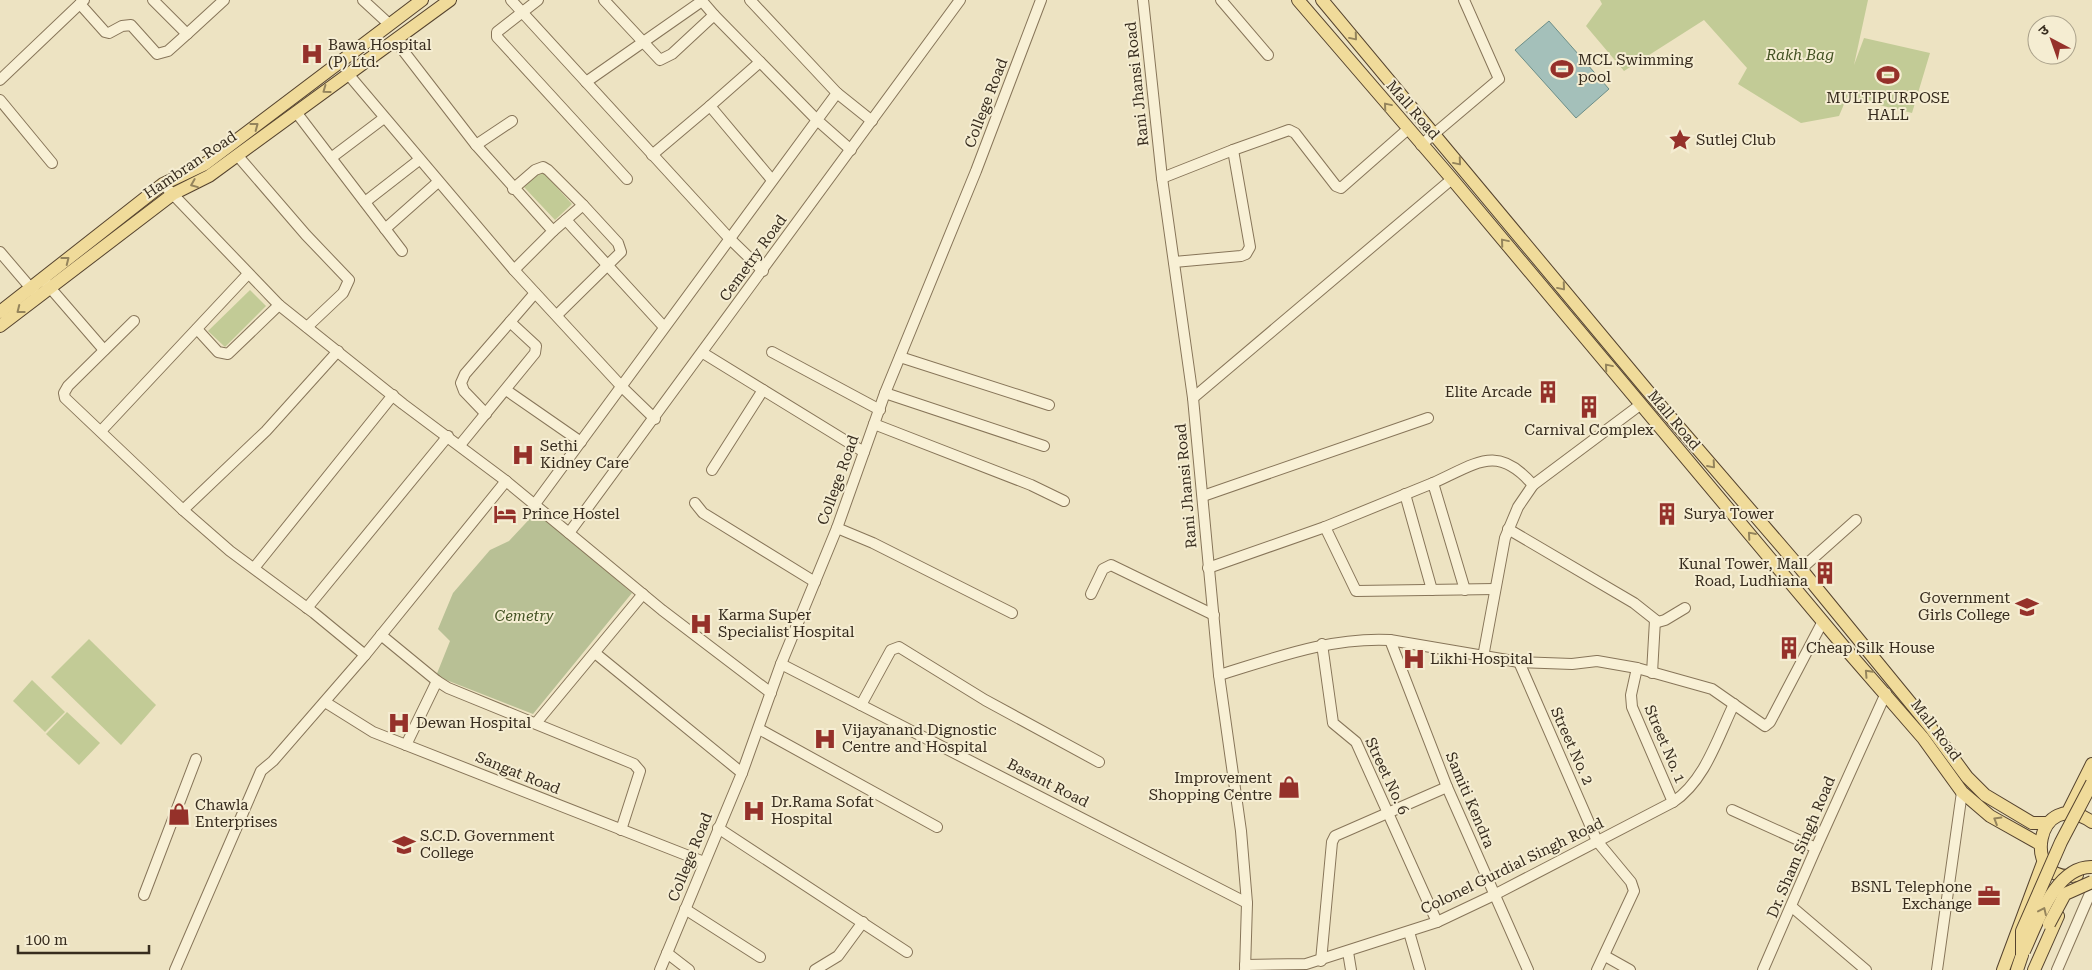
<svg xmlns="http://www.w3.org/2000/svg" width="2092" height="970" viewBox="0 0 2092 970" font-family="'Roboto Serif','Noto Sans Devanagari',serif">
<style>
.green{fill:#c2cb96}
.cemetery{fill:#b8c095}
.water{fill:#a4c0ba;stroke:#6c8e88}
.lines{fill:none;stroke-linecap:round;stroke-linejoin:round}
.minor-casing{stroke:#877559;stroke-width:12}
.major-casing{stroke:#55432e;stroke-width:14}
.minor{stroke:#f8f0d5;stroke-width:10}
.major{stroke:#f0db9a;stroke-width:12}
.major-bridge-casing{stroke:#55432e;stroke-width:14;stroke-linecap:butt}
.major-bridge{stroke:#f0db9a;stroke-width:12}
.oneway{stroke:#94845c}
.labels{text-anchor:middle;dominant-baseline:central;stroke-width:4;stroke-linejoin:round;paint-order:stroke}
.poi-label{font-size:15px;fill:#372c1e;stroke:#f5edd2;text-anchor:start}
.park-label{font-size:15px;font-style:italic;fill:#445324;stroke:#f5edd2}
.street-label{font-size:15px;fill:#372c1e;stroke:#f5edd2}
</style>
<rect width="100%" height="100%" fill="#ede3c2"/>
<g class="green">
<path d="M1600,0H1868L1854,65L1864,38L1930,53L1912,113L1847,97L1839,116L1801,123L1738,84L1747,68L1704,20L1624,71L1586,26L1602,4Z"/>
<path d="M542,171L572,204L555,220L524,187Z"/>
<path d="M250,290L266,306L225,347L208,331Z"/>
<path d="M89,639L156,705L121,745L51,677Z"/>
<path d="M32,680L65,712L45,732L13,701Z"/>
<path d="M67,712L100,743L79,765L46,734Z"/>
</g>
<path class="cemetery" d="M537,511L632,593L533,714L436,676L450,641L438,629L453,593L490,550L509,541Z"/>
<path class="water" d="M1549,21L1609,89L1576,118L1515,50Z"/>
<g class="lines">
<defs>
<g id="minor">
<path d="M153,0L187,34L224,0"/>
<path d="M363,0L389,24"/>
<path d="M511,0L729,238L763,271"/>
<path d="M538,0L497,32V37L627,179"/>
<path d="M750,0L837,93L817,120L851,150"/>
<path d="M1143,0L1162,178L1193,398L1219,675L1241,831L1247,903L1245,970"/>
<path d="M1221,0L1268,55"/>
<path d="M80,4L105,32L109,33L122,26L131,25L157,54L168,51L187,34"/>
<path d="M395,40L476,145L553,231L514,270"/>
<path d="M760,62L710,106L772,180"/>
<path d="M348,74L514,270L622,387L655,419"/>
<path d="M0,80L84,0"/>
<path d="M586,82L702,1L714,15"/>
<path d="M837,93L872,121"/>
<path d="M0,100L52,163"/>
<path d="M296,112L402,251"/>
<path d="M476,145L512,121"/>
<path d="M1421,145L1499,79L1464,0"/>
<path d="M1233,150L1289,130L1295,133L1336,186L1341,188L1407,130"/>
<path d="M237,155L306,235L349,280L343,293L307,327"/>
<path d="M652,155L710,106"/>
<path d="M331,158L384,118"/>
<path d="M1162,178L1233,150L1250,247L1246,254L1241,256L1174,262"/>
<path d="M163,184L279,305L403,404L506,481L662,610L771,693"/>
<path d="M513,189L535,170L543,167L548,170L583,205L553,231"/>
<path d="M365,202L419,160"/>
<path d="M566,220L664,327"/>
<path d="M385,229L438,182"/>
<path d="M0,252L35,293"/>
<path d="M46,283L104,350"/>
<path d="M557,315L621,252L618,243L583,205"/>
<path d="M134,321L68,386L64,393L65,398L183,510L230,551L314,613L365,655"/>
<path d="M197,329L218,352L228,354L279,305"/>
<path d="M772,352L880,410"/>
<path d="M703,353L864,452"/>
<path d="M900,357L1049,405"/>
<path d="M506,390L581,442"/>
<path d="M885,393L1044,446"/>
<path d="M1193,398L1452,179"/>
<path d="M486,414L464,391L461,383L465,374L510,322"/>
<path d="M874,424L1031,485L1064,501"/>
<path d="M101,431L248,274"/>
<path d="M460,445L535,353L536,346L510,322L535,293"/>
<path d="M712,470L763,390"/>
<path d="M1433,483C1476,464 1497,443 1533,485"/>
<path d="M1405,494L1432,590"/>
<path d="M1203,496L1428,418"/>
<path d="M695,503L703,513L815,582"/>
<path d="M535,504L817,120L714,15L672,54L660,60L604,0"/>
<path d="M183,510L266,431L338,351"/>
<path d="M1325,527L1433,483L1465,590"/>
<path d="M837,528L873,543L1012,613"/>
<path d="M1508,529L1634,603L1658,622L1665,620L1685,608"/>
<path d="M569,533L960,0"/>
<path d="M254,568L393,395"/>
<path d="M1208,568L1325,527L1356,591L1495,589"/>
<path d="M1801,569L1856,520"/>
<path d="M1091,594L1103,569L1111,565L1214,615"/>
<path d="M307,608L448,436"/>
<path d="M381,635L437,681L448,688L634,764L640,771L621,830"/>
<path d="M1390,640L1447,787L1528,970"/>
<path d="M1322,644L1333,723L1356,742L1437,922"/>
<path d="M595,653L742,773"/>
<path d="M1483,657L1505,538L1518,507L1533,485L1640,405"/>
<path d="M1519,662L1597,841L1631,882L1634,891L1597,970"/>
<path d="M781,664L1247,903"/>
<path d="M1637,668L1631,695L1632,707L1673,802"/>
<path d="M1652,673L1655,620"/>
<path d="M1219,675C1275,658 1330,637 1390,640L1519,662L1572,664L1597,661L1637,668L1712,689L1765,726L1770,722L1823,621"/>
<path d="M325,702L373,732L704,862"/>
<path d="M861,705L891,650L899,647L985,700L1099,762"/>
<path d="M536,723L643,594"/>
<path d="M759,729L937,827"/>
<path d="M406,745L437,681"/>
<path d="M1732,810L1816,848"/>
<path d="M718,828L907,952"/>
<path d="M144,895L196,759"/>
<path d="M1792,907L1866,970"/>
<path d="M685,909L760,957"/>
<path d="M1409,932L1420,970"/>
<path d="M1348,952L1351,970"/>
<path d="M667,953L689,970"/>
<path d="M1605,956L1630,970"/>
<path d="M1321,961L1332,842L1335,836L1447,787"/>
<path d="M1245,965L1306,964L1437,922L1494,895L1673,802C1705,781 1718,737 1734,704"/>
<path d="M175,970L261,771L273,761L365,655L506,481"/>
<path d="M660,970L742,773L781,664L837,528L885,393L976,171L1041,0"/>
<path d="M815,970L838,956L863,922"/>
<path d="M1763,970L1816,848L1886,693"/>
<path d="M1937,970L1962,792"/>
<path d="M2057,970L2092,889"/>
</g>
<g id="major">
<path d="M1298,0L1452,179L1850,654L1923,738L1962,792L1990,816L2040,844"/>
<path d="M1322,0L1647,390L1801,569L1931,728L1967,777L1985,795L2032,823H2048"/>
<path d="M0,312L163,184L205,164L422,0"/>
<path d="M0,326L173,194L209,176L450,0"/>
<path d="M2067,814L2092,764"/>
<path d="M2077,875C2019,887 2036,783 2092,822"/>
<path d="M2003,970L2044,860"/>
<path d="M2017,970L2022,955"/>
<path d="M2034,970L2058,916"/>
</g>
</defs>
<use href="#minor" class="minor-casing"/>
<use href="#major" class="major-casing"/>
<use href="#minor" class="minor"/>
<use href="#major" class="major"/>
<defs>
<g id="major-bridge">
<path d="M2049,924L2065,894L2092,882"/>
<path d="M2024,951C2037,924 2055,866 2092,867"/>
<path d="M2022,955V931L2061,842L2092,783"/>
</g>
</defs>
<use href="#major-bridge" class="major-bridge-casing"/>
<use href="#major-bridge" class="major-bridge"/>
</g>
<defs><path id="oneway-chevron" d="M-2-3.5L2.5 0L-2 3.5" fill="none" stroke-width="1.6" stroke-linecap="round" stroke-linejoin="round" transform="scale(1.25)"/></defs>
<g class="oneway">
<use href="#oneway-chevron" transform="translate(1354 37) rotate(50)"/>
<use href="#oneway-chevron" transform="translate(326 90) rotate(144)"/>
<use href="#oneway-chevron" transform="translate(1387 106) rotate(-130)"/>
<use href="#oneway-chevron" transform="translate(255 126) rotate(-37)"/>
<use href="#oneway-chevron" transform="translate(1458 162) rotate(50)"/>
<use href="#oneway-chevron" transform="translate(194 184) rotate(158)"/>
<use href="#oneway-chevron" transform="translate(1504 242) rotate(-130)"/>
<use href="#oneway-chevron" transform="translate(66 260) rotate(-38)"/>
<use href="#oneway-chevron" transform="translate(1562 287) rotate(50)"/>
<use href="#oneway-chevron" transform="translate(20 310) rotate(142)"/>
<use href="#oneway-chevron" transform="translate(1608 367) rotate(-130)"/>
<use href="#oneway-chevron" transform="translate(1712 465) rotate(49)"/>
<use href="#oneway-chevron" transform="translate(1751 535) rotate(-131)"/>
<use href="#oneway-chevron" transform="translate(1868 673) rotate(-133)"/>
<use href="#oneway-chevron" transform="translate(1997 820) rotate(-149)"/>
<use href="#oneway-chevron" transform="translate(2043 911) rotate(-65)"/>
</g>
<defs>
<symbol id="hospital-bare" viewBox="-9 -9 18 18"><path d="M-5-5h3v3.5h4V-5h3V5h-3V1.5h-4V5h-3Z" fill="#95312a" stroke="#f5edd2" stroke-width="2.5" paint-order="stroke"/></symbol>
<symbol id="stadium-bare" viewBox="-9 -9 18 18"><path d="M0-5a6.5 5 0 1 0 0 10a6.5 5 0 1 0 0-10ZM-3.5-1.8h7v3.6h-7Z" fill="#95312a" stroke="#f5edd2" stroke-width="2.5" paint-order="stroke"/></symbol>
<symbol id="sight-bare" viewBox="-9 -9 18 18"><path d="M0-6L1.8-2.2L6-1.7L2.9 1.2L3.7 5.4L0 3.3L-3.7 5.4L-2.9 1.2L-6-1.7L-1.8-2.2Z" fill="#95312a" stroke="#f5edd2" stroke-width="2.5" paint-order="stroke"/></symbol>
<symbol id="building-bare" viewBox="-9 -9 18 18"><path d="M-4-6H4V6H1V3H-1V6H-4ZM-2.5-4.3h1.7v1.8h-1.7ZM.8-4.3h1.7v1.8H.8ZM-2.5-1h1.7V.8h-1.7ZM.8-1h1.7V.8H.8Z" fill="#95312a" stroke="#f5edd2" stroke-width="2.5" paint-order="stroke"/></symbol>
<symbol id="hotel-bare" viewBox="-9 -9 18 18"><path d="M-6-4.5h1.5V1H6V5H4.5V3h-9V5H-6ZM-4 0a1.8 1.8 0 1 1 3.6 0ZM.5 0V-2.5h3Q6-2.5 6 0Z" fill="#95312a" stroke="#f5edd2" stroke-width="2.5" paint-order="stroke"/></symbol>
<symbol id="university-bare" viewBox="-9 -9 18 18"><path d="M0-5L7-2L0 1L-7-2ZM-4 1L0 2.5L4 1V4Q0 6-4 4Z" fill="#95312a" stroke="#f5edd2" stroke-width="2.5" paint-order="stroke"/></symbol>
<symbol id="shop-bare" viewBox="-9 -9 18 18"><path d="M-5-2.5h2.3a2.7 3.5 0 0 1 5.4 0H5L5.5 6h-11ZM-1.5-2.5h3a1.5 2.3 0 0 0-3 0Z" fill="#95312a" stroke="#f5edd2" stroke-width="2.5" paint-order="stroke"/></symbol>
<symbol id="office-bare" viewBox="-9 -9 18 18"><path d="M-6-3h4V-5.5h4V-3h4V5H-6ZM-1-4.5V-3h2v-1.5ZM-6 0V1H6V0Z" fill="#95312a" stroke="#f5edd2" stroke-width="2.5" paint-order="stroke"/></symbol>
</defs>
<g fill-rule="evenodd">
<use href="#hospital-bare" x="296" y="38" width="32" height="32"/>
<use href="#stadium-bare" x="1546" y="53" width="32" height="32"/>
<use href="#stadium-bare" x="1872" y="59" width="32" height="32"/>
<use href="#sight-bare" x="1664" y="124" width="32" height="32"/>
<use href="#building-bare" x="1532" y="376" width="32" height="32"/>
<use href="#building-bare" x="1573" y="391" width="32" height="32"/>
<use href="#hospital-bare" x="507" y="439" width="32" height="32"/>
<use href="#hotel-bare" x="489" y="498" width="32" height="32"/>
<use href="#building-bare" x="1651" y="498" width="32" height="32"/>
<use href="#building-bare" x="1809" y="557" width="32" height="32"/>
<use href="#university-bare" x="2011" y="591" width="32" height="32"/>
<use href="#hospital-bare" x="685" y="608" width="32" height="32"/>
<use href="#building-bare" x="1773" y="632" width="32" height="32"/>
<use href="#hospital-bare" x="1398" y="643" width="32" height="32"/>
<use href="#hospital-bare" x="383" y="707" width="32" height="32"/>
<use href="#hospital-bare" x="809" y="723" width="32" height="32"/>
<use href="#shop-bare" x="1273" y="771" width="32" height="32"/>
<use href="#hospital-bare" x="738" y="795" width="32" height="32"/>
<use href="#shop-bare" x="163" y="798" width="32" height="32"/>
<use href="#university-bare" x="388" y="829" width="32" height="32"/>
<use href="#office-bare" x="1973" y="880" width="32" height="32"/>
</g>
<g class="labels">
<g class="poi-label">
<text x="328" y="45">Bawa Hospital<tspan x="328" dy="17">(P) Ltd.</tspan></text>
<text x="1578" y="60">MCL Swimming<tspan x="1578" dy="17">pool</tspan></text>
<text x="1888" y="98" text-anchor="middle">MULTIPURPOSE<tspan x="1888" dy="17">HALL</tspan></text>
<text x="1696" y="140">Sutlej Club</text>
<text x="1532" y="392" text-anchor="end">Elite Arcade</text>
<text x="1589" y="430" text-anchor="middle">Carnival Complex</text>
<text x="540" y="446">Sethi<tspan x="540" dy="17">Kidney Care</tspan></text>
<text x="522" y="514">Prince Hostel</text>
<text x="1684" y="514">Surya Tower</text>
<text x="1808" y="564" text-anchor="end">Kunal Tower, Mall<tspan x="1808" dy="17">Road, Ludhiana</tspan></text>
<text x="2010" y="598" text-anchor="end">Government<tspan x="2010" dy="17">Girls College</tspan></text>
<text x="718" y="615">Karma Super<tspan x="718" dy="17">Specialist Hospital</tspan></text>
<text x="1806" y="648">Cheap Silk House</text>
<text x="1430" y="659">Likhi Hospital</text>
<text x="416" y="723">Dewan Hospital</text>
<text x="842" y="730">Vijayanand Dignostic<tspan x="842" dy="17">Centre and Hospital</tspan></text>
<text x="1272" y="778" text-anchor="end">Improvement<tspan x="1272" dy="17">Shopping Centre</tspan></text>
<text x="771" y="802">Dr.Rama Sofat<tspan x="771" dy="17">Hospital</tspan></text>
<text x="195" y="805">Chawla<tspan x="195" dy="17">Enterprises</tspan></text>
<text x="420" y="836">S.C.D. Government<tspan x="420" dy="17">College</tspan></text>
<text x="1972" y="887" text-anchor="end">BSNL Telephone<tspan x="1972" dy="17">Exchange</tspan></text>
</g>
<g class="park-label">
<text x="1800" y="55">Rakh Bag</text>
<text x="524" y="616">Cemetry</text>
</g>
<g class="street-label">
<text transform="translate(1137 84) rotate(-96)">Rani Jhansi Road</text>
<text transform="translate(986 103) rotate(-69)">College Road</text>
<text transform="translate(1413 110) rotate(49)">Mall Road</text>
<text transform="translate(190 165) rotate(-34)">Hambran Road</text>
<text transform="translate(753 258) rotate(-54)">Cemetry Road</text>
<text transform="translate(1674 420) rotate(50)">Mall Road</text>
<text transform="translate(838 480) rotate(-70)">College Road</text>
<text transform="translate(1186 486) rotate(-95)">Rani Jhansi Road</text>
<text transform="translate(1936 730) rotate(53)">Mall Road</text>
<text transform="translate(1665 744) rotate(67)">Street No. 1</text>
<text transform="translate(1572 746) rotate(66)">Street No. 2</text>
<text transform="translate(518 773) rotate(22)">Sangat Road</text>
<text transform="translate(1387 776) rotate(65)">Street No. 6</text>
<text transform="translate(1048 783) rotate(27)">Basant Road</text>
<text transform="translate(1470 800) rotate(67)">Samiti Kendra</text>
<text transform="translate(1801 847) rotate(-67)">Dr. Sham Singh Road</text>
<text transform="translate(690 857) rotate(-68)">College Road</text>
<text transform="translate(1512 866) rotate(-26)">Colonel Gurdial Singh Road</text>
</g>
</g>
<g transform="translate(2052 40) rotate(319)"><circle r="24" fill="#f5edd2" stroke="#a9a08a"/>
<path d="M0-4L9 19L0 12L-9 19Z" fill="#95312a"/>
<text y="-8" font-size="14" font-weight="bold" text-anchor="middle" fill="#372c1e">उ</text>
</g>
<path d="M18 945v8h131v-8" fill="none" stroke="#372c1e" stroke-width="2.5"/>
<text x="25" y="945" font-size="15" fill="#372c1e" stroke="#f5edd2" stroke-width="4" paint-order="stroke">100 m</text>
</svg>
